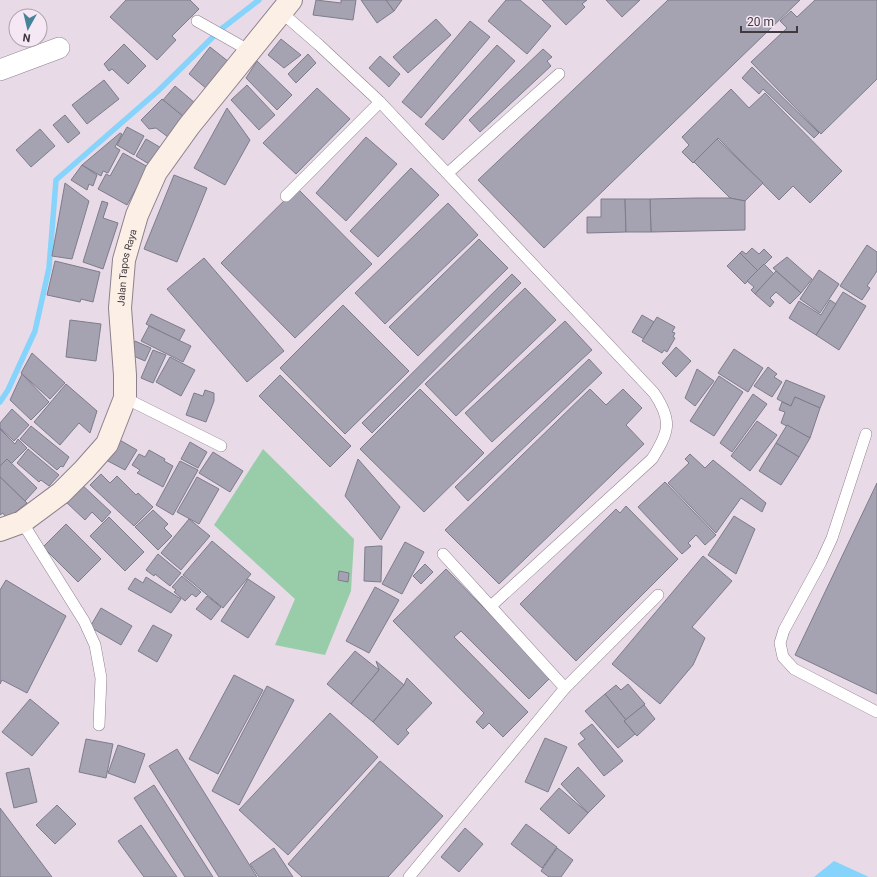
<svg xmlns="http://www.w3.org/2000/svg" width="877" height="877" viewBox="0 0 877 877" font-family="Roboto,sans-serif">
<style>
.green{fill:#99cdaa}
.water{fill:#86d4fb}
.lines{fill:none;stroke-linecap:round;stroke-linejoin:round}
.stream{stroke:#86d4fb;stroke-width:5.5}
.building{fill:#a5a2b2;stroke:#7e7c8b}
.lane-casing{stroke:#8d818c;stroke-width:12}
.street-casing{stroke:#8d818c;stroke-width:22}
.secondary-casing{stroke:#8d818c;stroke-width:24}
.lane{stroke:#fff;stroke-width:11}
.street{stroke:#fff;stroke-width:21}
.secondary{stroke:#fcf0e6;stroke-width:22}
.labels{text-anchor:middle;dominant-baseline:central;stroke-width:3;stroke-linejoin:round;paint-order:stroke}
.street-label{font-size:10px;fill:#403a3f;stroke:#f5e7f4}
</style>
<rect width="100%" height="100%" fill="#e8dae7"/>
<path class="green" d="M263,449L354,539L351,591L325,655L275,645L295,599L214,525Z"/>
<path class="water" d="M834,861L869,877H814Z"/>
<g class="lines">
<path class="stream" d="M0,402L8,390L35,331L49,268L56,180L158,91L220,30L259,0"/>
</g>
<g class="building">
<path d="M126,0H190L199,9L172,36L176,40L157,60L110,17Z"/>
<path d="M316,0L341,3V0H356L353,20L313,15Z"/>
<path d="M361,0H386L394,11L377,23Z"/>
<path d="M386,0H402L394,11Z"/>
<path d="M506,0H520L551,26L527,54L488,21Z"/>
<path d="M542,0H587L582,4L585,7L566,25Z"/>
<path d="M606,0H640L622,17Z"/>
<path d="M668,0H800L544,248L478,180Z"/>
<path d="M815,0H877V79L821,134L751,62L787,28L780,21L791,11L797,17Z"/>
<path d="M436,19L451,35L408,73L393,57Z"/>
<path d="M470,21L490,37L421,118L402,102Z"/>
<path d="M281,39L301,55L284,68L268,55Z"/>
<path d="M124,44L146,66L128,84L112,69L109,71L104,64Z"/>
<path d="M497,45L515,61L443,140L425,124Z"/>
<path d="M210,47L229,62L207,89L189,74Z"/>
<path d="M543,49L552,57L547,61L551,66L480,132L469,120Z"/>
<path d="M308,54L316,63L296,83L288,74Z"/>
<path d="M380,56L400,74L389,87L369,68Z"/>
<path d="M257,61L292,95L277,110L246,78Z"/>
<path d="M752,67L819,133L814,138L763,89L759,94L742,78Z"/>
<path d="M104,80L119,99L87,124L72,105Z"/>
<path d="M247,85L275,115L259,130L231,100Z"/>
<path d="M175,86L195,103L184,117L163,100Z"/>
<path d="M317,88L350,119L296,174L263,143Z"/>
<path d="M731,89L749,108L765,93L842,171L810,203L793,186L779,200L718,138L693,163L682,152L689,145L682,137Z"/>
<path d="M162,99L184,117L168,137L156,128L149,129L141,120Z"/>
<path d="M227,108L250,140L225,185L194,168Z"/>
<path d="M65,115L80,133L68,143L53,125Z"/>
<path d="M127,127L144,136L134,155L117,145Z"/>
<path d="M40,129L55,146L31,167L16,150Z"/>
<path d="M120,133L122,134L115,147L120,150L108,173L103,171L101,176L82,165Z"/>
<path d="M366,137L397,164L346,221L316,193Z"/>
<path d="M146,139L163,149L152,166L136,156Z"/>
<path d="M717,139L763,183L745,201L730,198L694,162Z"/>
<path d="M123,153L148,167L127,205L98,189L106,174L110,176Z"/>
<path d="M82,165L97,175L93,186L89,184L87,190L71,180Z"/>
<path d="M411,168L439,195L378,257L350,231Z"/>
<path d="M174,175L207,188L177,262L144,249Z"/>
<path d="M65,183L89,201L72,259L52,256Z"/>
<path d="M297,188L372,264L295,338L221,263Z"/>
<path d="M697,198H730L745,201V230L651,232L650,199Z"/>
<path d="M601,199H625L626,232L587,233V217H601Z"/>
<path d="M625,199H650L651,232H626Z"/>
<path d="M102,201L108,203L103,218L118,223L103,269L83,262Z"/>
<path d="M448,203L478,235L385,324L355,293Z"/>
<path d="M479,239L508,268L418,356L389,327Z"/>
<path d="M867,245L877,252V271L867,286L870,288L862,300L840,286Z"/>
<path d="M752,248L759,254L764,249L772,257L758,271L740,253L742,251L746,254Z"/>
<path d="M740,253L758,271L745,284L727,266Z"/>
<path d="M787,257L812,279L801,293L773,268Z"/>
<path d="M204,258L284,351L247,382L167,289Z"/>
<path d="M55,261L100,272L93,302L81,299L80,302L47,295Z"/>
<path d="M764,264L774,274L755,294L751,290L754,287L747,281Z"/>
<path d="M819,270L839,284L820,313L800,299Z"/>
<path d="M776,271L801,293L790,304L776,292L770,298L774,302L770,307L755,294Z"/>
<path d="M512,274L521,283L372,433L362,423Z"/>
<path d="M525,288L556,320L456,416L425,384Z"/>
<path d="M843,292L866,306L839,350L816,335Z"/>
<path d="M830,300L836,304L816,335L789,318L799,301L821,315Z"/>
<path d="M343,305L409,371L345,434L280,368Z"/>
<path d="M151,314L185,330L179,341L146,324Z"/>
<path d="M642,315L654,322L644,339L632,332Z"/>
<path d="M657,317L675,327L672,332L675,333L673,337L675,338L667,352L664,350L662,353L642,341Z"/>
<path d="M70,320L101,324L96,361L66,357Z"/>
<path d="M565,321L592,350L492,442L465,413Z"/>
<path d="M149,326L191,346L183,362L141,341Z"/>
<path d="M135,341L151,348L145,361L129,354Z"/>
<path d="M676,347L691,361L676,377L662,363Z"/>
<path d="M734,349L763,368L748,392L718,373Z"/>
<path d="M153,350L166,355L153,383L141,378Z"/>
<path d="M32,353L65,383L50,399L21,373Z"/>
<path d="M170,357L195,370L181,396L156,382Z"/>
<path d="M589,359L602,373L468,501L455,487Z"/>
<path d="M768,367L777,374L774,377L782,382L772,397L754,386Z"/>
<path d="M697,369L714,381L695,406L685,398Z"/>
<path d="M22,374L49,402L31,420L10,400Z"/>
<path d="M280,375L351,446L330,467L259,396Z"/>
<path d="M719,376L743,392L714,436L690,421Z"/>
<path d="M786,380L825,396L820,408L795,397L791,406L777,399Z"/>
<path d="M66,384L97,411L90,433L79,423L60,445L34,422Z"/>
<path d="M420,389L484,453L424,512L360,449Z"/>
<path d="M590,389L606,405L623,389L642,408L626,425L644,444L499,584L445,530Z"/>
<path d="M205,390L214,393V401L206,422L186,415L194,393L203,396Z"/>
<path d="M753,394L767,404L732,452L720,443Z"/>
<path d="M795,397L820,408L810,438L781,423L785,412L779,410L782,402L791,406Z"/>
<path d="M12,409L29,425L14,441L0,428V423Z"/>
<path d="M757,421L777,435L750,471L731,456Z"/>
<path d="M787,425L810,438L799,457L776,443Z"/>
<path d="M31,426L69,457L63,467L61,466L57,470L20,439Z"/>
<path d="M0,429L15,444L18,439L27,448L11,464L7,459L0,466Z"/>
<path d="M118,439L137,450L125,470L106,460Z"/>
<path d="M190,442L207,452L198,468L181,459Z"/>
<path d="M776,443L799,457L781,485L759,471Z"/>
<path d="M28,449L59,475L49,486L41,480L39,482L17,463Z"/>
<path d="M149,450L165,459L164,461L173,466L163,487L137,473L140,470L132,465L139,454L145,457Z"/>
<path d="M213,452L243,471L230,492L199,473Z"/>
<path d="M690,454L705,468L713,460L766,503L762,512L741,498L716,533L668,483L689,463L685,459Z"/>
<path d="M7,459L37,488L25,501L0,477V466Z"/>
<path d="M358,459L400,507L381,540L345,496Z"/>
<path d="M180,461L198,470L173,515L156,505Z"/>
<path d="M101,474L110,483L117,476L136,495L138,493L153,507L134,526L90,485Z"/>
<path d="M0,477L27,503L7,519L3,513L0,515Z"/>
<path d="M197,477L219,489L199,524L177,512Z"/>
<path d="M665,482L716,535L705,545L696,535L688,543L691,546L682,554L638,507Z"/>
<path d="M80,483L111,512L102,522L92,512L85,520L64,500Z"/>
<path d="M877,483V694L795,655Z"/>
<path d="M626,506L678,559L576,661L520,604L616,509L620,513Z"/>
<path d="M153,510L168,524L164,528L172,536L158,550L135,527Z"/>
<path d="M734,516L755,529L736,574L708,555Z"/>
<path d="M109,517L144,552L125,571L90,536Z"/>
<path d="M189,519L210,536L181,570L161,553Z"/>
<path d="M66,524L101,559L78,582L43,547Z"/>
<path d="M212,541L251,574L223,608L183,575Z"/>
<path d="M405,542L424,552L402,594L382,584Z"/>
<path d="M379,546H382L381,582L364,581L365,547Z"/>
<path d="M158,554L181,573L170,586L155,574L154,576L146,570Z"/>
<path d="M703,556L732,581L692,627L705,638L693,665L660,704L612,664Z"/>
<path d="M425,564L433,572L421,584L413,576Z"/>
<path d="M446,569L551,677L529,699L461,631L454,637L528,712L503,737L489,723L483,729L476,722L484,713L393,621Z"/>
<path d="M339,571L349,573L348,582L338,580Z"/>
<path d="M182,576L201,592L196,597L192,594L185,601L174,592L176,590L172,587Z"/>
<path d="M146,577L181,599L171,613L128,589L135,578L143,583Z"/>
<path d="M248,579L275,597L248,638L221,621Z"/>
<path d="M6,580L66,616L27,693L2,680L0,684V590Z"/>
<path d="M375,587L399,600L369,653L346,641Z"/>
<path d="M207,596L221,607L211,620L196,609Z"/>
<path d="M101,608L132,626L121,645L90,627Z"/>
<path d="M153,625L172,635L157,662L138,651Z"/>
<path d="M355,651L379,670L351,704L327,684Z"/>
<path d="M376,661L404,685L373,722L351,704L379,670Z"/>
<path d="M234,675L263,690L218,774L189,759Z"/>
<path d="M407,678L432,703L406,730L409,733L398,745L373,722L404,685Z"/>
<path d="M628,684L645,704L626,720L605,694L616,685L621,690Z"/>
<path d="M267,686L294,700L239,805L212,791Z"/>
<path d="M605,694L626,720L624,721L635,734L618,748L585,711Z"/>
<path d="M30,699L59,723L32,756L2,732Z"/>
<path d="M644,705L655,719L637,736L624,721Z"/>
<path d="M330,713L378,757L288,855L239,810Z"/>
<path d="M592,724L623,761L604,776L578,744L585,739L580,733Z"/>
<path d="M545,738L567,747L548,792L525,782Z"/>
<path d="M86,739L113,744L106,778L79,772Z"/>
<path d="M118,745L145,754L135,783L108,773Z"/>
<path d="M177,749L257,877H219L149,766Z"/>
<path d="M380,761L443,816L388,877H302L288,864Z"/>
<path d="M578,767L605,796L588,813L561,784Z"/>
<path d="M29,768L37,802L14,808L6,773Z"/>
<path d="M154,785L213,877H185L134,798Z"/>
<path d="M559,788L588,813L569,834L540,809Z"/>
<path d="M57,805L76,824L55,844L36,825Z"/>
<path d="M0,808L52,877H0Z"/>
<path d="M526,824L557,847L542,868L511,844Z"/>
<path d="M141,825L177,877H144L118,841Z"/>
<path d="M465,828L483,844L459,872L441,857Z"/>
<path d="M274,848L293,877H259L250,864Z"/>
<path d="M557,848L573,860L561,877H549L541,871Z"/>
</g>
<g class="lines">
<defs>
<g id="lane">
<path d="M281,12L319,45L380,102L654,393C673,421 669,432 652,459L491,606"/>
<path d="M197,21L250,51"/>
<path d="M448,173L559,74"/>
<path d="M286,196L380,102"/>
<path d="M125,398L221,446"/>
<path d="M866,434L832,538L821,562L784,630L780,643L783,657L794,669L877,712"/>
<path d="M22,522L84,621L95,645L101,678L99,725"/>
<path d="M443,554L565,688"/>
<path d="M409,877L565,688L658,595"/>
</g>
<path id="street" d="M0,70L59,48"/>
<g id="secondary">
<path id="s1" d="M0,530L22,522L61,493L84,470L107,444L125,398V375L120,308L124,260L137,215L156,172L189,126L291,0"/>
</g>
</defs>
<use href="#lane" class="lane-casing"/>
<use href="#street" class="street-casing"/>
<use href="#secondary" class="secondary-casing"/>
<use href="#lane" class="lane"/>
<use href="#street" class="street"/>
<use href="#secondary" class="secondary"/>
</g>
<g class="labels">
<g class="street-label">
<text stroke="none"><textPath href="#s1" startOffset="320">Jalan Tapos Raya</textPath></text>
</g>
</g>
<g transform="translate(28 28) rotate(188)"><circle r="19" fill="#f5e7f4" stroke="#ada2ac"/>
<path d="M0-3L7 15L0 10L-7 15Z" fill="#458499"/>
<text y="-6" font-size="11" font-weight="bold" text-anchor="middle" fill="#403a3f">N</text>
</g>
<path d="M741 26v6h56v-6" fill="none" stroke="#403a3f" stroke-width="2"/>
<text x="747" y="26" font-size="12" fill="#403a3f" stroke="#f5e7f4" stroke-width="3" paint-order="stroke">20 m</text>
</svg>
